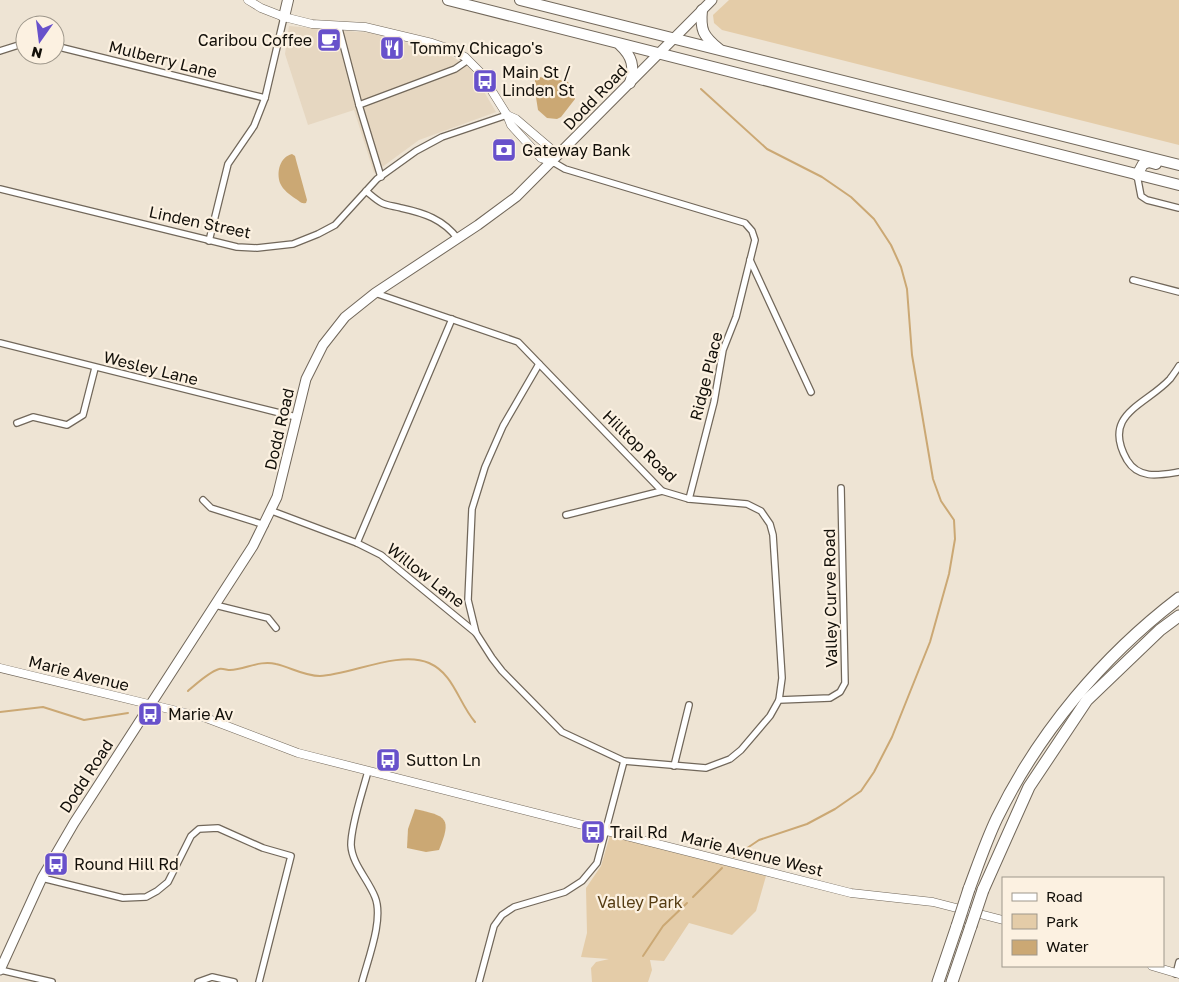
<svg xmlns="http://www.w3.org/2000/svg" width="1179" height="982" viewBox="0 0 1179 982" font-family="'Golos Text',sans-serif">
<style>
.built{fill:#e6d7c1}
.green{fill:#e4cca8}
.water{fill:#cba874}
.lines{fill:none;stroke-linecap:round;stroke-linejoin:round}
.stream{stroke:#cba874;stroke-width:2}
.minor-casing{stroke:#71675a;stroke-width:8}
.tertiary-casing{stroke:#71675a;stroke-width:9}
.secondary-casing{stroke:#71675a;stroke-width:11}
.trunk-casing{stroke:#71675a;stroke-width:12}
.motorway-casing{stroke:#71675a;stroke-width:13}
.minor{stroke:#fff;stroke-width:5.5}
.tertiary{stroke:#fff;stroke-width:8}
.secondary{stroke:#fff;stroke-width:9}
.trunk{stroke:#fff;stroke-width:10}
.motorway{stroke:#fff;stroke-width:11}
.motorway-bridge-casing{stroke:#71675a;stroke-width:13;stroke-linecap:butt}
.motorway-bridge{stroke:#fff;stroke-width:11}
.labels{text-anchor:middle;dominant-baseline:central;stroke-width:4.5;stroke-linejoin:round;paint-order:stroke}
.poi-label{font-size:16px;fill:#120f09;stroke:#fcf1e1;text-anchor:start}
.street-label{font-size:16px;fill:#120f09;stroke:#fcf1e1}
.park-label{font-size:16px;fill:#553c13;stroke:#fcf1e1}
</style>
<rect width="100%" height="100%" fill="#eee4d4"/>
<path class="built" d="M289,26L371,33L448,54L470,68L496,112L419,140L374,173L354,110L308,125L285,54Z"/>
<g class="green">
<path d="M729,0H1179V145L722,30L714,23L713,15Z"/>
<path d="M610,835L766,876L756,911L732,935L689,923L664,961L650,960L652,970L648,982H592L591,968L596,962L609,959L581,957L587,933L586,888L601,866Z"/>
</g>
<g class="water">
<path d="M539,77L567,81L572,87L575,99L561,117L557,119L547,118L538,110L535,91L531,88L535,84V78Z"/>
<path d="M292,154L295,156L296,160L307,200L306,203C300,204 300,201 296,199C290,195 283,190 280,183C276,172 280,157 292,154Z"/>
<path d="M415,809C447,816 452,818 439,850L426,852L407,848L408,829Z"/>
</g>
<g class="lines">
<g class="stream">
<path d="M701,89L767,149L822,177L851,197L874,219L891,245L901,267L907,289L912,355L933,479L941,501L954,520L955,539L949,574L930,642L892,737L874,772L861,791L835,809L807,824L759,840L734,857"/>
<path d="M188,691C196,684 209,672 219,669C222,668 227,670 230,670C246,669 260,660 276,664C290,667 304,676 320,676C350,675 399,650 429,663C454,674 458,702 475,722"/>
<path d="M0,712L43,707L84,720L128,713"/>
<path d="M693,897L722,868"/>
<path d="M643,956L663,926L687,903"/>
</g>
<defs>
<g id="minor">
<path d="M338,25L359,105L381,177"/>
<path d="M55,46L265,98"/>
<path d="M0,51L25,43"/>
<path d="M359,105L455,69L468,60"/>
<path d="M553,162L565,169L745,223L752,231L755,240L736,317L723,350L714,402L689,499"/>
<path d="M1137,175L1141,196L1147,200L1179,208"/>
<path d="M0,189L237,247L257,248L293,244L318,234L335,225L377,179L416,151L442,137L507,115"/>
<path d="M366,191C371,195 376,200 382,203C388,206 395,206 401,208C424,213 443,219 458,239"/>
<path d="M209,241L228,164L254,126L265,98L284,17"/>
<path d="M750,260L811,392"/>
<path d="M1133,280L1179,292"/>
<path d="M375,293L518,342L662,491L689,499L747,504L761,511L770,524L773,535L782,678L779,700"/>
<path d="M0,343L296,417"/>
<path d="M539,364L503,426L485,467L472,509L468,600L476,633L492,658L502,671L562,732L624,761L706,768L730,759L741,750L770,716L779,700L830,698L840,692L845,683L841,488"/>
<path d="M1179,366C1176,371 1173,375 1170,379C1145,406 1101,414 1127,460C1139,480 1160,475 1179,472"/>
<path d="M17,423L33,417L67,425L83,415L95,368"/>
<path d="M203,500L211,508L265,525"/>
<path d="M272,511L357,543L381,555L476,633"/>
<path d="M566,515L662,491"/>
<path d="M357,543L452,319"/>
<path d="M215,605L268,618L276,628"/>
<path d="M674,766L689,705"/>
<path d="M42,878L123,898L146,897L157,891L168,882L191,836L199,829L218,828L263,848L291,856L259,982"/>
<path d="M0,970L52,982"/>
<path d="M1176,974L1179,962"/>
<path d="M198,982L212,977L234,982"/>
<path d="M362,982C368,959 384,919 375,897C368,879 352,864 351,845C351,824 363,791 368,771"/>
<path d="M479,982L494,926L502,915L514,907L565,892L582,881L597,863L624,761"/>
</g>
<g id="tertiary">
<path d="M248,0L261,8L284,17L312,24L365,27L432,43L450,49L465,57L480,72L507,115L511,125L541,158L553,162"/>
<path d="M507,115L516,119L550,148L553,162"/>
<path d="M0,668L206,718L298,753L851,893L933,902L1003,920"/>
<path d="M1152,966L1179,974"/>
</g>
<path id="secondary" d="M0,970L42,878L74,823L253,546L277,497L306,379L323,345L345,317L375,293L478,225L516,197L712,0"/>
<g id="trunk">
<path d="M448,0L1179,185"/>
<path d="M520,0L1179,165"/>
<path d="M702,10C700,30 703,36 719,49"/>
<path d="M284,17L288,0"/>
<path d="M620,45C632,56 635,67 630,83"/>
<path d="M1137,175L1143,164L1149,162L1156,164"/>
</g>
<g id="motorway">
<path d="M969,889C978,865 986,841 997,818C1039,732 1103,656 1179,598"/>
<path d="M983,890L1029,787L1087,700L1160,630L1179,616"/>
<path d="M938,982L957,926"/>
<path d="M952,982L971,926"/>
</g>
</defs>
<use href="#minor" class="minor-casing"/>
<use href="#tertiary" class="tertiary-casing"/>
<use href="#secondary" class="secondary-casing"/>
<use href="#trunk" class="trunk-casing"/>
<use href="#motorway" class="motorway-casing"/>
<use href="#minor" class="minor"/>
<use href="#tertiary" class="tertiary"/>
<use href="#secondary" class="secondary"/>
<use href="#trunk" class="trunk"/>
<use href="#motorway" class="motorway"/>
<defs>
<g id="motorway-bridge">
<path d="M957,926L969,889"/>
<path d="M971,926L983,890"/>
</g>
</defs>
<use href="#motorway-bridge" class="motorway-bridge-casing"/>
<use href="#motorway-bridge" class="motorway-bridge"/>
</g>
<defs>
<symbol id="cafe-square" viewBox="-11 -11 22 22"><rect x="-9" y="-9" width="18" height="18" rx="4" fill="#6851cb" stroke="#fcf1e1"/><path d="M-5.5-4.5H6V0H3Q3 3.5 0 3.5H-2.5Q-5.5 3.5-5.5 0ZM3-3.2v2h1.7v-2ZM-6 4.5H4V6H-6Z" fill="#fff"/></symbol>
<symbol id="restaurant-square" viewBox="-11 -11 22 22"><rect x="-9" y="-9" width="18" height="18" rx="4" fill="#6851cb" stroke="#fcf1e1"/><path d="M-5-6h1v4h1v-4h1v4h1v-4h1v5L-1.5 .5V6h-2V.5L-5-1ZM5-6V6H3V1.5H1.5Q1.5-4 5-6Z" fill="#fff"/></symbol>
<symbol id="bus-square" viewBox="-11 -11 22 22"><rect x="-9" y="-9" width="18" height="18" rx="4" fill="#6851cb" stroke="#fcf1e1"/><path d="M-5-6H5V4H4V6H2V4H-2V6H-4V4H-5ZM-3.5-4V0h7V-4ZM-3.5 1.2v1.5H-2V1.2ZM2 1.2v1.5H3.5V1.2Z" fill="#fff"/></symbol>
<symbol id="bank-square" viewBox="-11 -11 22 22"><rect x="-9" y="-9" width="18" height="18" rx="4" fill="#6851cb" stroke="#fcf1e1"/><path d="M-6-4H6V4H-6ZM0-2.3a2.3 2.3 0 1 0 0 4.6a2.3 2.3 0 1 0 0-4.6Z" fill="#fff"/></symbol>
</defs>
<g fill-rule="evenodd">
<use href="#cafe-square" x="315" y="26" width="28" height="28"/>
<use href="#restaurant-square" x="378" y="34" width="28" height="28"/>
<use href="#bus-square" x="471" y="67" width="28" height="28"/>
<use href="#bank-square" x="490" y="136" width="28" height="28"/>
<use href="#bus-square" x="136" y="700" width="28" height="28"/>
<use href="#bus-square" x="374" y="746" width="28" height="28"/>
<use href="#bus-square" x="579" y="818" width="28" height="28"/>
<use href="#bus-square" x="42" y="850" width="28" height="28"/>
</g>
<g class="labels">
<g class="poi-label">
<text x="312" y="40" text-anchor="end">Caribou Coffee</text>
<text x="410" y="48">Tommy Chicago's</text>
<text x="502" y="72">Main St /<tspan x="502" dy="18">Linden St</tspan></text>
<text x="522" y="150">Gateway Bank</text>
<text x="168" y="714">Marie Av</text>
<text x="406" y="760">Sutton Ln</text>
<text x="610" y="832">Trail Rd</text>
<text x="74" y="864">Round Hill Rd</text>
</g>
<g class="street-label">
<text transform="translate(163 59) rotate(14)">Mulberry Lane</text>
<text transform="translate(595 97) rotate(-46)">Dodd Road</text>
<text transform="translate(200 222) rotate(12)">Linden Street</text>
<text transform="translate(151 368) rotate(14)">Wesley Lane</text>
<text transform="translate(706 376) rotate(-76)">Ridge Place</text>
<text transform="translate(279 429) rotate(-77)">Dodd Road</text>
<text transform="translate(640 446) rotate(44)">Hilltop Road</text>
<text transform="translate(426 575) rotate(38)">Willow Lane</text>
<text transform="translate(830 598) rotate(-91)">Valley Curve Road</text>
<text transform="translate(79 673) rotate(14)">Marie Avenue</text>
<text transform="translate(86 776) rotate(-57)">Dodd Road</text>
<text transform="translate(752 853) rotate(14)">Marie Avenue West</text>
</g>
<g class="park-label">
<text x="640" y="902">Valley Park</text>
</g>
</g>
<rect x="1002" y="877" width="162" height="90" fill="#fcf1e1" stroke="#9e978b"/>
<rect x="1012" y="893" width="25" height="8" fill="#ffffff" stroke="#9e978b"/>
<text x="1046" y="902" font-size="15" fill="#120f09">Road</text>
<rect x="1012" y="914" width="25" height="15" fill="#e4cca8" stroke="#9e978b"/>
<text x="1046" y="927" font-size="15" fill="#120f09">Park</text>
<rect x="1012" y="940" width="25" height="15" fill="#cba874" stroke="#9e978b"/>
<text x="1046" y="952" font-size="15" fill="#120f09">Water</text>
<g transform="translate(40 40) rotate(194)"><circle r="24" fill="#fcf1e1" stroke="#9e978b"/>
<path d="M0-4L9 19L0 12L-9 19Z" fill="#6851cb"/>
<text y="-8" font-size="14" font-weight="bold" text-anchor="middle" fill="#120f09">N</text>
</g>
</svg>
